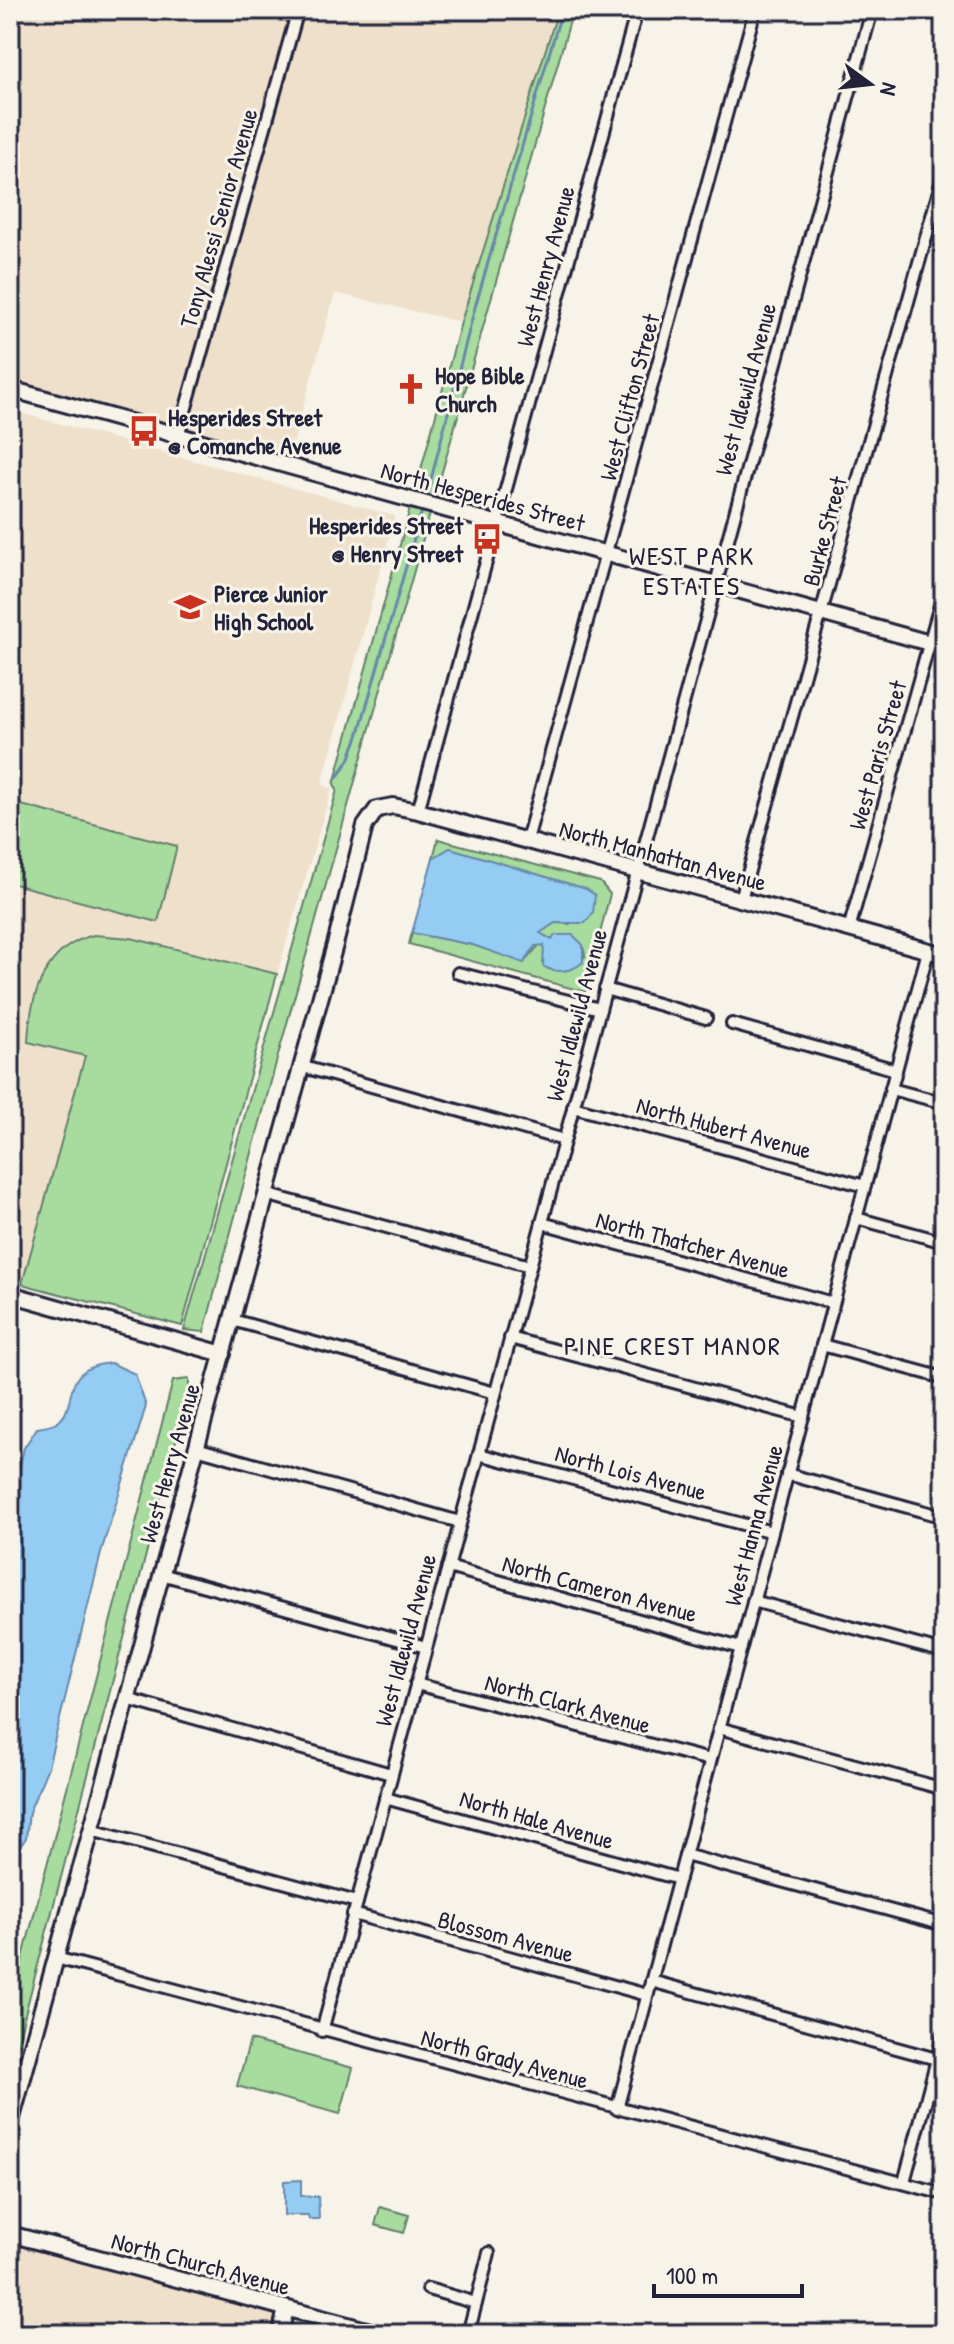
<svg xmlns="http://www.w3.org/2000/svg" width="954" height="2344" viewBox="0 0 954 2344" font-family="'Patrick Hand',sans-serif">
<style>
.built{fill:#efe0cc}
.green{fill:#a7dc9e;stroke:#647f6c;stroke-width:2}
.water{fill:#95ccf4;stroke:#6788aa;stroke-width:2}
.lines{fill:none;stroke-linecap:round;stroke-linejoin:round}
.stream{stroke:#6788aa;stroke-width:3}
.street-casing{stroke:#22223b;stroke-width:16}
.secondary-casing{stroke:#22223b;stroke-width:20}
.street{stroke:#f7f3e8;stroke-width:10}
.secondary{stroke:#f7f3e8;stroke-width:14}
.labels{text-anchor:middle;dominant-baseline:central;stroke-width:6;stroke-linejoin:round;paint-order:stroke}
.street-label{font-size:24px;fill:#22223b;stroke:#f7f3e8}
.poi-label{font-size:24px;font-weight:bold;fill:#22223b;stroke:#f7f3e8;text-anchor:start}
.neighbourhood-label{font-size:26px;letter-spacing:2px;fill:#22223b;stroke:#f7f3e8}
</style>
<rect width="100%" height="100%" fill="#f7f3e8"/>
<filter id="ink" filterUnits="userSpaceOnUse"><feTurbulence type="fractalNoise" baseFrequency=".0125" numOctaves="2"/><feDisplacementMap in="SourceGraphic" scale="16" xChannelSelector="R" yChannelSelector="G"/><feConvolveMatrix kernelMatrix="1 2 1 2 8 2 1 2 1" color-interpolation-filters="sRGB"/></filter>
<g filter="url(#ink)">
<g class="built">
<path d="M10,10H292L174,430L10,384Z"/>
<path d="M304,10H558L461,322L335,293L288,461L185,433Z"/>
<path d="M10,410L395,516L322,784L332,788L277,974L131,938L74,940L53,956L35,995L29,1018L85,1055L22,1284L10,1281Z"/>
<path d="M10,2239L95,2263L114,2271L279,2313L274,2333L10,2334Z"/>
</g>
<g class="green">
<path d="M558,10H573L434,500L414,495L461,322Z"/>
<path d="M411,505L431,510L277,1059L204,1332L184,1330L337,790L334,784Z"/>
<path d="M10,802L177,846L158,922L10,883Z"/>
<path d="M438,839L600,882L610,894L585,992L409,944L412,933L473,945L524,962L540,944L545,945L548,969C567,972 572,970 585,956L583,946L553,940L539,933L555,923L570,924L595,895L586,889L450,848L433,858Z"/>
<path d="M94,935L131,938L277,974L182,1326L22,1284L85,1056L28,1042C30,996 45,946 94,935Z"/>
<path d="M189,1379V1391L10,2071V2007L173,1381Z"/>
<path d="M250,2040L353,2068L340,2114L237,2086Z"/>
<path d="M380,2207L409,2215L404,2233L375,2225Z"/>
</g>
<g class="water">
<path d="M450,848L586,889L595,895L593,913L585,923H555L540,933L552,940L555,935H573L583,945V962C572,972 556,974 543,966L544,945L535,946L524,963L473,945L412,933L433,858Z"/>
<path d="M111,1363L135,1374L146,1406L102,1549L48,1767L29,1812L26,1838L15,1854L10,1852V1505L24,1448L37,1428C43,1427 51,1426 56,1423C81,1409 55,1368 111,1363Z"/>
<path d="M301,2180V2196H318L319,2219H309L308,2215H284V2181Z"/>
</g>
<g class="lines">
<g class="stream">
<path d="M426,499L475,307L562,10"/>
<path d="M336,779L349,760L358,736L422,510"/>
</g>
<defs>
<g id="street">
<path d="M178,436L298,10"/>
<path d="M418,811L637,10"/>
<path d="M527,840L755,10"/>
<path d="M741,899L944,173"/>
<path d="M849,929L944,591"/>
<path d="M458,973L600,1009"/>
<path d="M605,989L706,1018"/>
<path d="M732,1024L896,1070"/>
<path d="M300,1066L564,1140"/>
<path d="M891,1089L944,1103"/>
<path d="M573,1107L865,1186"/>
<path d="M265,1194L530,1266"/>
<path d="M856,1218L944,1242"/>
<path d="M542,1223L833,1303"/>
<path d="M232,1320L495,1393"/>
<path d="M510,1338L803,1417"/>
<path d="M822,1345L944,1378"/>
<path d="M196,1448L460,1522"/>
<path d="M479,1454L772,1532"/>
<path d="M787,1474L944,1517"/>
<path d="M448,1567L741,1648"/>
<path d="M161,1574L426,1647"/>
<path d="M753,1601L944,1652"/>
<path d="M416,1684L710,1760"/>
<path d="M127,1699L391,1774"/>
<path d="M719,1728L944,1789"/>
<path d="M385,1798L679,1879"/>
<path d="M91,1830L357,1902"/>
<path d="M685,1855L944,1925"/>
<path d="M353,1914L647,1995"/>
<path d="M56,1958L944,2194"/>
<path d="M651,1981L944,2061"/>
<path d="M322,2031L872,10"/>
<path d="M617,2109L928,951"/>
<path d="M904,2182L944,2033"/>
<path d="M428,2289L476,2303"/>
<path d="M468,2334L489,2253"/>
</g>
<g id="secondary">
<path d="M10,389L944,647"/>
<path d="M10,1294L223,1354"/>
<path d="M10,2125L336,941L365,826L377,809L393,806L418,811L944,955"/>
<path d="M10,2234L381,2334"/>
<path d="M280,2334L286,2309"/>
</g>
</defs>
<use href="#street" class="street-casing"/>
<use href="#secondary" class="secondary-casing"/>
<use href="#street" class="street"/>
<use href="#secondary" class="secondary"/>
</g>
</g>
<defs>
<symbol id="church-bare" viewBox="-9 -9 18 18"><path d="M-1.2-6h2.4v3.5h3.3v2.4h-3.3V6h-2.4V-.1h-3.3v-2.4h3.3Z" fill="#c8321e" stroke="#f7f3e8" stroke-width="2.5" paint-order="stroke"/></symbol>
<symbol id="bus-bare" viewBox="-9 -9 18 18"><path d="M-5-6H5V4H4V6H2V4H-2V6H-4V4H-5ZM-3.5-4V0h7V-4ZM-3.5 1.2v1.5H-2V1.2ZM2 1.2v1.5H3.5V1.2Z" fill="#c8321e" stroke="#f7f3e8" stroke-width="2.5" paint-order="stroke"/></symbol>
<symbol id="school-bare" viewBox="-9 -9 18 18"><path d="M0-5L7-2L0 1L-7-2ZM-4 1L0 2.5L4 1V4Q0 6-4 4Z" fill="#c8321e" stroke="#f7f3e8" stroke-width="2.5" paint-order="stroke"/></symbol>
</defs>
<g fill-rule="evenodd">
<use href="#church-bare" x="389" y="367" width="44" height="44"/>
<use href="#bus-bare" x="122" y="409" width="44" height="44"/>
<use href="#bus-bare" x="465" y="517" width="44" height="44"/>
<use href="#school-bare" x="168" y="585" width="44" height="44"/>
</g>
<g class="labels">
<g class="street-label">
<text transform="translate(218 218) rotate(-74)">Tony Alessi Senior Avenue</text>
<text transform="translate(545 266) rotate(-75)">West Henry Avenue</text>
<text transform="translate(745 389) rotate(-75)">West Idlewild Avenue</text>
<text transform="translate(629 397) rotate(-75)">West Clifton Street</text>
<text transform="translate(483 496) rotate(15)">North Hesperides Street</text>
<text transform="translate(824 531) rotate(-75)">Burke Street</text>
<text transform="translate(877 755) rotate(-74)">West Paris Street</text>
<text transform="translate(663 855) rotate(15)">North Manhattan Avenue</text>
<text transform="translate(576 1015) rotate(-75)">West Idlewild Avenue</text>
<text transform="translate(724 1127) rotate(15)">North Hubert Avenue</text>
<text transform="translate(693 1244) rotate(15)">North Thatcher Avenue</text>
<text transform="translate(169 1463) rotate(-74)">West Henry Avenue</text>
<text transform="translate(631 1472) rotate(15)">North Lois Avenue</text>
<text transform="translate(753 1525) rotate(-75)">West Hanna Avenue</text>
<text transform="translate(600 1588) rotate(15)">North Cameron Avenue</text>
<text transform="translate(405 1640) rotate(-75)">West Idlewild Avenue</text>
<text transform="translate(568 1703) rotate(15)">North Clark Avenue</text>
<text transform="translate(537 1819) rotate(16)">North Hale Avenue</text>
<text transform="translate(506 1936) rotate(15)">Blossom Avenue</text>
<text transform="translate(505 2058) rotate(15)">North Grady Avenue</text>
<text transform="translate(201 2263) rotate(15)">North Church Avenue</text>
</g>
<g class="poi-label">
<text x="435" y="375">Hope Bible<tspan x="435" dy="28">Church</tspan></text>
<text x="168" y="417">Hesperides Street<tspan x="168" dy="28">@ Comanche Avenue</tspan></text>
<text x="463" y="525" text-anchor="end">Hesperides Street<tspan x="463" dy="28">@ Henry Street</tspan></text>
<text x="214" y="593">Pierce Junior<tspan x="214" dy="28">High School</tspan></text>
</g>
<g class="neighbourhood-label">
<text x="692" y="555">WEST PARK<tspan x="692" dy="30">ESTATES</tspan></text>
<text x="673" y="1345">PINE CREST MANOR</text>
</g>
</g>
<rect width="954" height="2344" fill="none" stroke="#f7f3e8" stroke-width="40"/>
<rect x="20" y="20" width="914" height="2304" fill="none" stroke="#22223b" stroke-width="3" filter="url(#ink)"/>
<g transform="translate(870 84) rotate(105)" stroke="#f7f3e8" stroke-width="6" paint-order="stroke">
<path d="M0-6L14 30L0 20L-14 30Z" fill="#22223b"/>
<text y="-12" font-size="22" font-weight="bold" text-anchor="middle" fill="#22223b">N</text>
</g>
<path d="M654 2284v12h148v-12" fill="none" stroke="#22223b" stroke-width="4"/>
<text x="666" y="2284" font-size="24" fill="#22223b" stroke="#f7f3e8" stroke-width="6" paint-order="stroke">100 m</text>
</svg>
